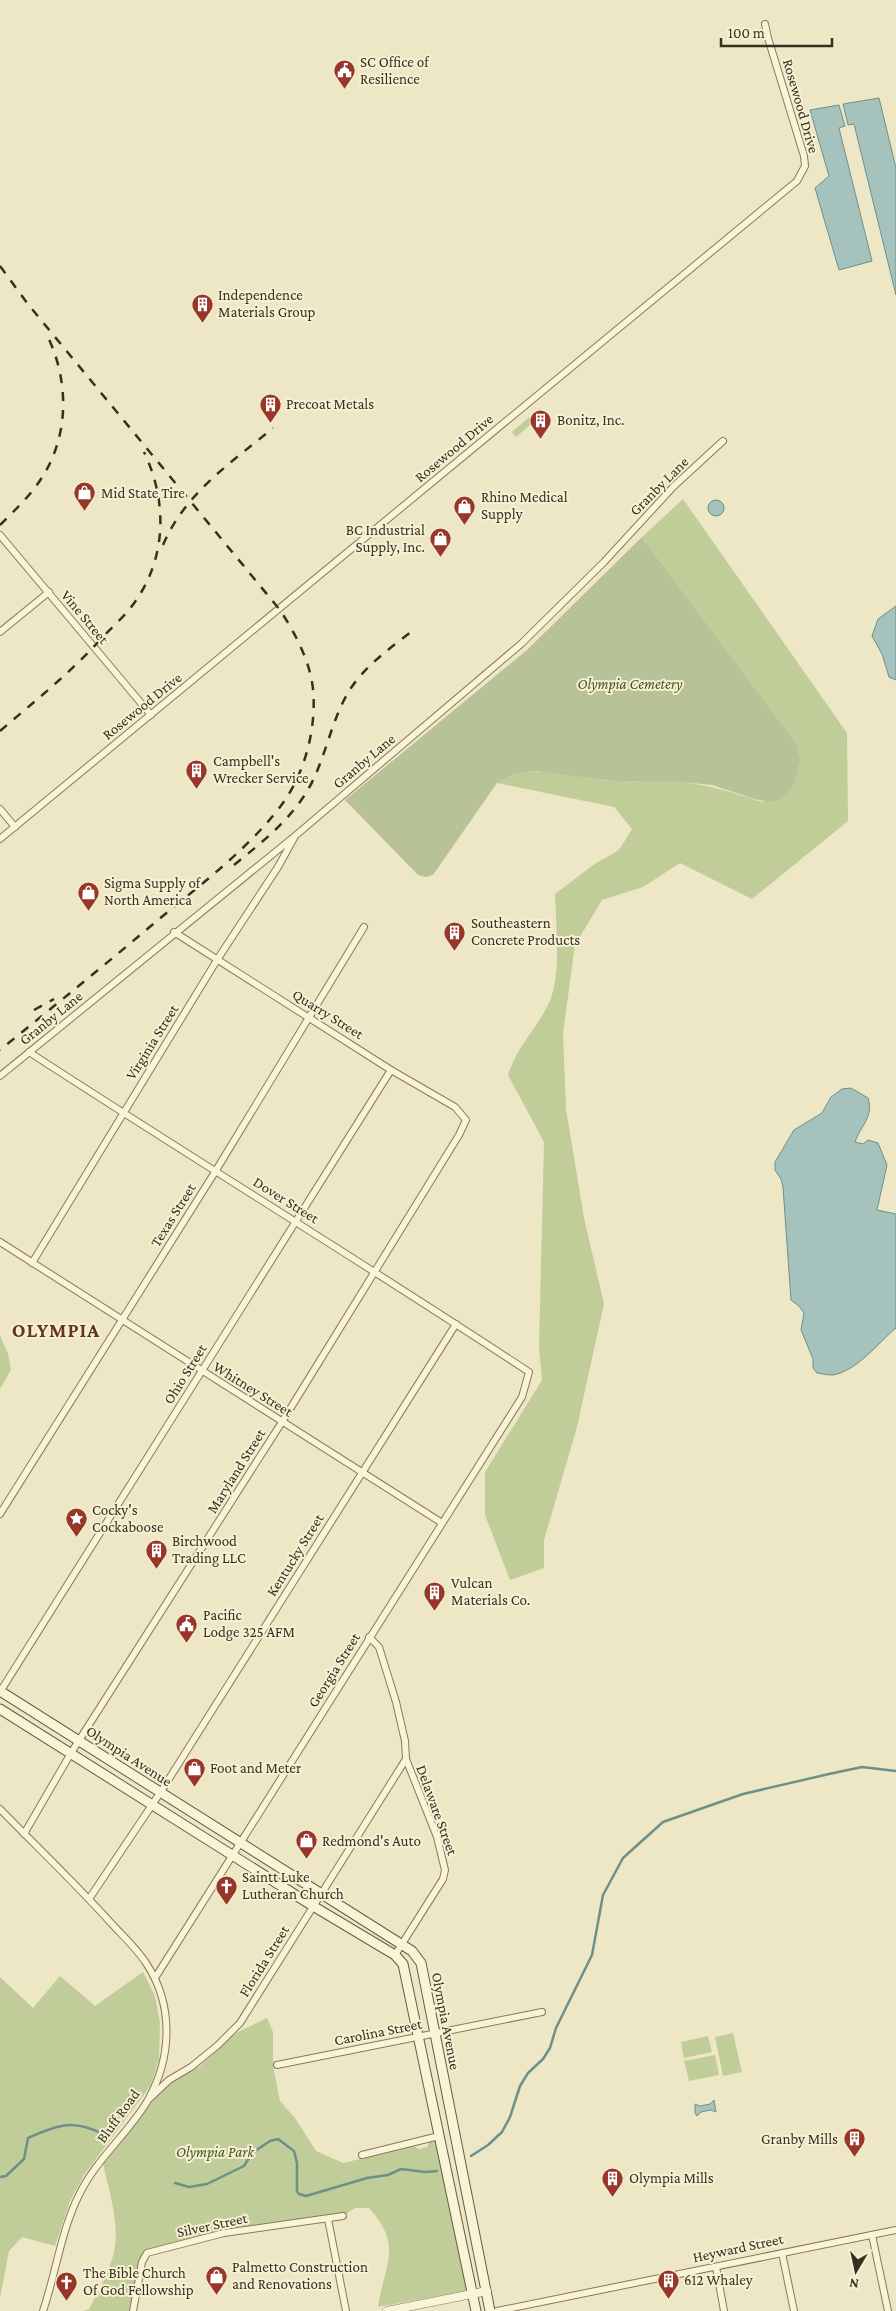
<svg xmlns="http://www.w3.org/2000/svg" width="896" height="2311" viewBox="0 0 896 2311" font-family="'Crimson Pro',serif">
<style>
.green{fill:#c1cd98}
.cemetery{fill:#b8c297}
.water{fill:#a6c2bd;stroke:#6d908b}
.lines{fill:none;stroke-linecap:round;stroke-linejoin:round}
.stream{stroke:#6d908b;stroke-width:2.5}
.minor-casing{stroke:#89795b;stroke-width:8}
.tertiary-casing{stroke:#89795b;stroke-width:9}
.secondary-casing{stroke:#6b5a3e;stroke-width:11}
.minor{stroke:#f9f3d8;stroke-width:6}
.tertiary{stroke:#f9f3d8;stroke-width:8}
.secondary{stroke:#f9f3d8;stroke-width:9}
.rail{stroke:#392f1f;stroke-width:2.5;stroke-dasharray:9 9;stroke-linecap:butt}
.labels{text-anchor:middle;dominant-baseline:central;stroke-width:4;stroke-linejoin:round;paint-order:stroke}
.poi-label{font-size:15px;fill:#392f1f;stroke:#f6f0d4;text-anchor:start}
.street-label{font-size:15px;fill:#392f1f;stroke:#f6f0d4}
.park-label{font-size:15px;font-style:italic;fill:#445625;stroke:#f6f0d4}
.district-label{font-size:20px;font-weight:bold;letter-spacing:1px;fill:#66351e;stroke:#f6f0d4}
</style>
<rect width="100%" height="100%" fill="#eee7c5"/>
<g class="green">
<path d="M540,408L544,413L516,437L512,432Z"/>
<path d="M683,499L847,733L848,821L752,899L680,863L643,887L602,900L575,945L563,1033L566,1109L584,1218L604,1304L577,1427L544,1540V1568L510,1580L485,1515V1472L542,1380L539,1347L544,1142L508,1075C518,1045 535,1031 548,1005C562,977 556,926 555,894L593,865L619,850L632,829L614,807L497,783C535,759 578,780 620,782C638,783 655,779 673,781C708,784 730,792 762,802L793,788L801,760L797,744L642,537Z"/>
<path d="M0,1335L8,1354L11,1370L0,1389Z"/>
<path d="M143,1972L155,1996L160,2023L159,2059L151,2085L84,2175L70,2201L55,2246L22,2237L9,2251L0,2298V1977L33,2008L60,1976L95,2006Z"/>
<path d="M267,2018L273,2032V2066L280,2101L295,2118L316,2151L343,2163L414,2146L419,2149L427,2147L430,2140L437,2139L467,2289L465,2291L378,2307C384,2264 404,2247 369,2208H355L343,2216L232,2232L148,2253L133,2311H83L89,2309C99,2291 113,2265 115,2245C119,2222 108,2186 103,2164L148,2104L169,2082L200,2066L236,2033Z"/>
<path d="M733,2033L742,2072L723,2076L715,2037Z"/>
<path d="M708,2036L712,2052L684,2058L681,2042Z"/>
<path d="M715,2055L719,2075L689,2081L684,2061Z"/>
</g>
<path class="cemetery" d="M642,537L797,744L801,760L793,788L779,800L770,802L754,799L712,785L672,781L619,782L537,771C522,772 510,775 497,783L433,875L426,877L418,875L345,800L527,650Z"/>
<g class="water">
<path d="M879,98L896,168V295L854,124L848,125L843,104Z"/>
<path d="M839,105L845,126L839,128L872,261L839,270L815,188L829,176L810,110Z"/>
<circle cx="716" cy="508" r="8"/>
<path d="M896,606V680L889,677L882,654L872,636L878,619Z"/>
<path d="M851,1088L868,1098C874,1117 861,1125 855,1142L863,1144L868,1140L878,1143L887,1165L877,1210L896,1214V1328C878,1343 857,1371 833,1375C828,1375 822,1374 817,1373L813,1368V1359L801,1330L804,1313L799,1306L791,1300L783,1187L781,1179L775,1170V1162L794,1130L822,1113L831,1097L842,1089Z"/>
<path d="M714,2100L716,2112L711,2110L701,2112L697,2116L695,2113V2104L700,2106L710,2104Z"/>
</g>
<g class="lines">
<g class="stream">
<path d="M471,2156L488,2145L502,2132L510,2117L520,2086L528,2073L543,2059L550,2048L556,2028L592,1955L603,1895L623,1858L663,1822L743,1794L829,1774L862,1767L896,1771"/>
<path d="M0,2177L6,2176L24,2159L28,2138C59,2124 74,2119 105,2135"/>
<path d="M175,2183L189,2187L207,2184L244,2166L252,2153L270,2141L278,2139L294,2151L297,2163V2191L299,2194L306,2196L367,2178L388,2175L401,2169L425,2172L437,2171"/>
</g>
<defs>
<g id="minor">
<path d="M0,535L151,715"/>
<path d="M0,632L49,592"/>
<path d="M0,809L15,827"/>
<path d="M0,839L797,181L805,166L804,156L768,38L765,24"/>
<path d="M29,1052C195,1160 364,1263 529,1372L522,1397C399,1590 279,1785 155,1978"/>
<path d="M0,1076L295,836L521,644L604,562L674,486L723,441"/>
<path d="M0,1242L442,1523"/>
<path d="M32,1263L217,960L278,867L294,838"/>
<path d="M0,1514L215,1172L364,927"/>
<path d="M369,1637L379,1647L396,1702L405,1741L406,1759L437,1837L445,1870L443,1879L395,1955"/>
<path d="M0,1692L391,1070"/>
<path d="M0,1809C37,1847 76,1884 111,1923C123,1936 137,1949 146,1963C174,2005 172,2057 148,2100C129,2133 96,2159 79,2195C61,2231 56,2273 43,2311"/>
<path d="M24,1834L71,1753L282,1422L459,1135L466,1120L455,1107L391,1070L174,932"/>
<path d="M89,1899L160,1793L456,1324"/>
<path d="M277,2065L542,2012"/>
<path d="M150,2098L169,2080L191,2067L218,2045L240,2023L406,1759"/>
<path d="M362,2155L439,2136"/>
<path d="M328,2219L346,2311"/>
<path d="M872,2235L888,2311"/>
<path d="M782,2253L794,2311"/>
<path d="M716,2267L724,2311"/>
<path d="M133,2311L142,2262L147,2253L224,2233L343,2216"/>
<path d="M497,2311L896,2230"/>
</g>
<path id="tertiary" d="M387,2311L487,2291"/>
<g id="secondary">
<path d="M0,1691L412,1951L421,1963L490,2311"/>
<path d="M0,1709L313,1906L395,1955L403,1964L476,2311"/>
</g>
</defs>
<use href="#minor" class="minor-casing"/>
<use href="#tertiary" class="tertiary-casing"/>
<use href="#secondary" class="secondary-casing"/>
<use href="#minor" class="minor"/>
<use href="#tertiary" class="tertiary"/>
<use href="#secondary" class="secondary"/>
<g class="rail">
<path d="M0,266L27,303L280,610C295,633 310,661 313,689C317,729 304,776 280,807C246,851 200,885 158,920C106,964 53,1007 0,1050"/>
<path d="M0,525C15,510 30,496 41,479C70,435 69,380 47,335"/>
<path d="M163,545C185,493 231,463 273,428"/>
<path d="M0,731C35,701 70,673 101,639C111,628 123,618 132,606C167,560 168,502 144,452"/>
<path d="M234,865C261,843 287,823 306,793C326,761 330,720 351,688C367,664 393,646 415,629"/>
<path d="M34,1010L54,999"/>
</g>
</g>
<defs>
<symbol id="civic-pin" viewBox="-11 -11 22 30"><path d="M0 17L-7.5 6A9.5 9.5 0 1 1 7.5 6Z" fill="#99362a" stroke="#f6f0d4"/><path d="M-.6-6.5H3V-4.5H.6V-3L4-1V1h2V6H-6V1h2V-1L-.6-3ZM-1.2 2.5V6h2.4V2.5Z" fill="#fff"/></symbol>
<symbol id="building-pin" viewBox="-11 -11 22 30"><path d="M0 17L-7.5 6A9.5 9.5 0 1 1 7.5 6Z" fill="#99362a" stroke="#f6f0d4"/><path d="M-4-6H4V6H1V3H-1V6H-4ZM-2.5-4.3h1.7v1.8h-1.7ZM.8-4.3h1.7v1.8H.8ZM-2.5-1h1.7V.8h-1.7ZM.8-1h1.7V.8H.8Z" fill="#fff"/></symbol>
<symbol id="shop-pin" viewBox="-11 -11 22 30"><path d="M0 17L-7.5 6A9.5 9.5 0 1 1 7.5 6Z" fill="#99362a" stroke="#f6f0d4"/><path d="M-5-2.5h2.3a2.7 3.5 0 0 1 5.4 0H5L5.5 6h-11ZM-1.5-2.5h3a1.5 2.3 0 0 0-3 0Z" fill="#fff"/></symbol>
<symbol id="sight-pin" viewBox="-11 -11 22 30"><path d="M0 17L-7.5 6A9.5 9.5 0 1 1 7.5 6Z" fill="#99362a" stroke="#f6f0d4"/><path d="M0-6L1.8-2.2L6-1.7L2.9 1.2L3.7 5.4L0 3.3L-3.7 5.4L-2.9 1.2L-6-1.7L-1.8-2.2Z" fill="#fff"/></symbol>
<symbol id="church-pin" viewBox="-11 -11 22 30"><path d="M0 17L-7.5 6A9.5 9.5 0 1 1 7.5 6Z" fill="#99362a" stroke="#f6f0d4"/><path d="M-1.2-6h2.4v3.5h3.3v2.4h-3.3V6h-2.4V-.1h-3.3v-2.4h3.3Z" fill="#fff"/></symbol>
</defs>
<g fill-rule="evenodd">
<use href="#civic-pin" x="332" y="58" width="25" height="34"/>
<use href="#building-pin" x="190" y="292" width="25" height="34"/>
<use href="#building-pin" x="258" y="392" width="25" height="34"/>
<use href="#building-pin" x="528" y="408" width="25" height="34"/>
<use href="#shop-pin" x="72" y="480" width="25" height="34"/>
<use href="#shop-pin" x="452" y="494" width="25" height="34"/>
<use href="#shop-pin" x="428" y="526" width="25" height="34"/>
<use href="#building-pin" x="184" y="758" width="25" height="34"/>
<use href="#shop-pin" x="76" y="880" width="25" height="34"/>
<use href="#building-pin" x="442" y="920" width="25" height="34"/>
<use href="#sight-pin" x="64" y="1506" width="25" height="34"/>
<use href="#building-pin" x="144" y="1538" width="25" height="34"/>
<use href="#building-pin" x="422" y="1580" width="25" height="34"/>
<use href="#civic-pin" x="174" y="1612" width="25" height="34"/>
<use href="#shop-pin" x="182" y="1756" width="25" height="34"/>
<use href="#shop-pin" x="294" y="1828" width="25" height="34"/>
<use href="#church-pin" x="214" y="1874" width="25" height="34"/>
<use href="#building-pin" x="842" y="2126" width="25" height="34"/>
<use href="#building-pin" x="600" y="2166" width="25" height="34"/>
<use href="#shop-pin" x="204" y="2264" width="25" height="34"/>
<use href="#building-pin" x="656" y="2268" width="25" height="34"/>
<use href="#church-pin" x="54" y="2270" width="25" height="34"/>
</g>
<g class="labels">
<g class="poi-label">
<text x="360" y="62">SC Office of<tspan x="360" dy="17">Resilience</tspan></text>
<text x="218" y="295">Independence<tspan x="218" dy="17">Materials Group</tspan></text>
<text x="286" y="404">Precoat Metals</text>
<text x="557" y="420">Bonitz, Inc.</text>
<text x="101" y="493">Mid State Tire</text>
<text x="481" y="497">Rhino Medical<tspan x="481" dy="17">Supply</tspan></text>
<text x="425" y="530" text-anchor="end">BC Industrial<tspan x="425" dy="17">Supply, Inc.</tspan></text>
<text x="213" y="761">Campbell's<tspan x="213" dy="17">Wrecker Service</tspan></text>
<text x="104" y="883">Sigma Supply of<tspan x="104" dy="17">North America</tspan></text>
<text x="471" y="923">Southeastern<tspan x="471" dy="17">Concrete Products</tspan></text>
<text x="92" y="1510">Cocky's<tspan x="92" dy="17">Cockaboose</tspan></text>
<text x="172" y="1541">Birchwood<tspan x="172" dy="17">Trading LLC</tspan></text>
<text x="451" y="1583">Vulcan<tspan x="451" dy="17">Materials Co.</tspan></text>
<text x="203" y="1615">Pacific<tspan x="203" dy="17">Lodge 325 AFM</tspan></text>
<text x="210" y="1768">Foot and Meter</text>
<text x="322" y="1841">Redmond's Auto</text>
<text x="242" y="1877">Saintt Luke<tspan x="242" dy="17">Lutheran Church</tspan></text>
<text x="838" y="2139" text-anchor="end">Granby Mills</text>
<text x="629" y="2178">Olympia Mills</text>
<text x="232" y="2267">Palmetto Construction<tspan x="232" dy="17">and Renovations</tspan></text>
<text x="83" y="2273">The Bible Church<tspan x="83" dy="17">Of God Fellowship</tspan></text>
<text x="684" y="2280">612 Whaley</text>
</g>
<g class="street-label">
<text transform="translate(801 106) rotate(74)">Rosewood Drive</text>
<text transform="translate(454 448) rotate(-40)">Rosewood Drive</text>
<text transform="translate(659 486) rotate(-45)">Granby Lane</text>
<text transform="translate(85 617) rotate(50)">Vine Street</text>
<text transform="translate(142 706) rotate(-39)">Rosewood Drive</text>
<text transform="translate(364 761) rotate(-40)">Granby Lane</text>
<text transform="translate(328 1014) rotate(32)">Quarry Street</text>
<text transform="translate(51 1018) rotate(-39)">Granby Lane</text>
<text transform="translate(152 1042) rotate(-58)">Virginia Street</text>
<text transform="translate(286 1200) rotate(32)">Dover Street</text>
<text transform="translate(173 1215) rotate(-58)">Texas Street</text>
<text transform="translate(185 1374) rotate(-58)">Ohio Street</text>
<text transform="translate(253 1389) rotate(32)">Whitney Street</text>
<text transform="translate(236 1471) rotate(-58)">Maryland Street</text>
<text transform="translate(295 1555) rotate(-58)">Kentucky Street</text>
<text transform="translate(334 1670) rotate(-58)">Georgia Street</text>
<text transform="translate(129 1756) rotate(33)">Olympia Avenue</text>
<text transform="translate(437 1810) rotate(70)">Delaware Street</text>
<text transform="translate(264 1961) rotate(-58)">Florida Street</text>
<text transform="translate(446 2021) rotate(79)">Olympia Avenue</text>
<text transform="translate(378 2032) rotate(-11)">Carolina Street</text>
<text transform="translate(118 2116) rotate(-54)">Bluff Road</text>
<text transform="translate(212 2225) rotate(-12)">Silver Street</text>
<text transform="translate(738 2248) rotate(-12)">Heyward Street</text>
</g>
<g class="park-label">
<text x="630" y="684">Olympia Cemetery</text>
<text x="215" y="2152">Olympia Park</text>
</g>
<g class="district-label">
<text x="56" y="1330">OLYMPIA</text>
</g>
</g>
<g transform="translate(856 2271) rotate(189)" stroke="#f6f0d4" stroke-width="4" paint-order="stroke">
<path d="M0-4L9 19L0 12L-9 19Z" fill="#392f1f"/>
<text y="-8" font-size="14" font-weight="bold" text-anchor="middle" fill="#392f1f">N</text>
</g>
<path d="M721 38v8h111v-8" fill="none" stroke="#392f1f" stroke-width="2.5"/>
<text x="728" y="38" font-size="15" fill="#392f1f" stroke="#f6f0d4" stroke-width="4" paint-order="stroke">100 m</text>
</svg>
